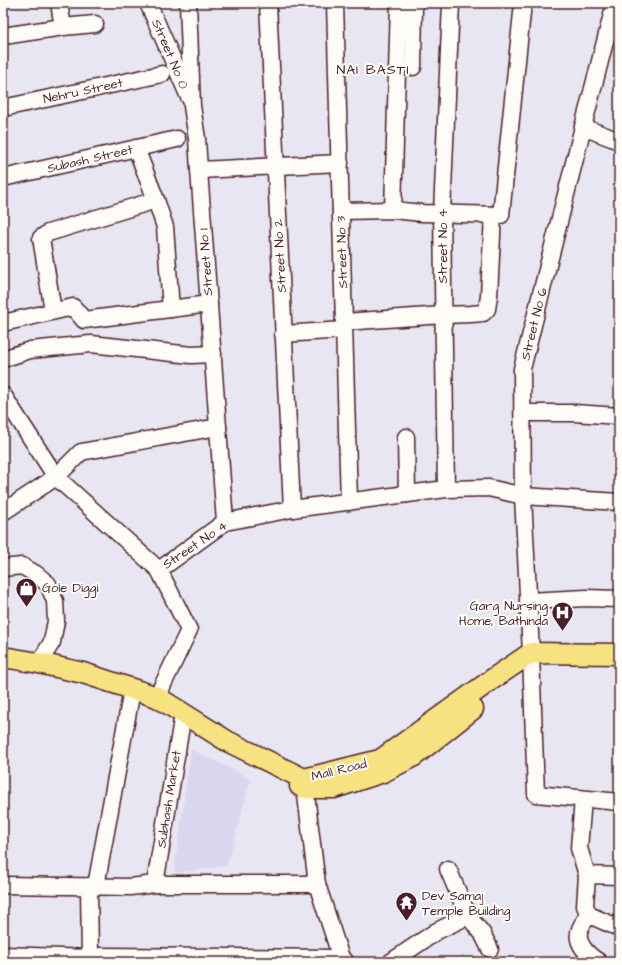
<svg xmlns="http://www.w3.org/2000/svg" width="622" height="965" viewBox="0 0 622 965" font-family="'Architects Daughter',sans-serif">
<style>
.built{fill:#d9d7ee}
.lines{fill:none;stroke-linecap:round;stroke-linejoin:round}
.minor-casing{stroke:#4a1f2b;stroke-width:19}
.major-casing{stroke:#4a1f2b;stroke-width:23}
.minor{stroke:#fdfcf7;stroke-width:16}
.major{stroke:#f7e281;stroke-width:20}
.labels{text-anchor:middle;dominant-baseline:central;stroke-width:4;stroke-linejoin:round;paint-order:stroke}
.street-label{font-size:13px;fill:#4a1f2b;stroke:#fdfcf7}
.poi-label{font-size:13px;fill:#4a1f2b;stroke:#fdfcf7;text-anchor:start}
.neighbourhood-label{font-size:14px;letter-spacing:1px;fill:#4a1f2b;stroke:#fdfcf7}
</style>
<rect width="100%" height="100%" fill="#e8e6f2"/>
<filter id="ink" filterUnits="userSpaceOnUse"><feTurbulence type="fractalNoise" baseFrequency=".025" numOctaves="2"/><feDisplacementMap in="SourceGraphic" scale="8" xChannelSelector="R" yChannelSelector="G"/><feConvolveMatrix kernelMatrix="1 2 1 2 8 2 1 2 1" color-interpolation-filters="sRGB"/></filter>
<g filter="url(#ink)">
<path class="built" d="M191,749L251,779L227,866L174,873Z"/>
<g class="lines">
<defs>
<g id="minor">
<path d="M59,3L63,27"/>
<path d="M148,3L189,97"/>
<path d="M188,3L192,106L197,139L199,170L225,522"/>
<path d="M268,3L292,509"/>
<path d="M335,3L349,502"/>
<path d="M615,3L583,127L522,369L523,496L531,653L536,794L619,802"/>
<path d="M3,36L63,27L95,24"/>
<path d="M413,67L414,3"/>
<path d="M3,108L162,74"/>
<path d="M583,127L619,141"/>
<path d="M136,148L156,200L165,227L171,309"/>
<path d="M199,170L340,163"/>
<path d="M3,178L177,139"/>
<path d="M393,210L399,3"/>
<path d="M341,211L393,210L422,213L501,215L523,3"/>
<path d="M53,311L41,238L48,233L156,200"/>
<path d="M344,322L443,315L471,314L483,313L487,309L489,296L493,215"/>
<path d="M3,323L73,307L84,320L209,304"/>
<path d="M283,334L344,330"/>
<path d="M3,359L30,350L91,344L191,355L213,354"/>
<path d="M3,395L56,477L81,452L218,427"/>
<path d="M523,413H574L619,416"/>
<path d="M406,437L407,494"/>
<path d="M446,489L442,213L451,3"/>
<path d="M3,512L56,477L159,570L189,630L157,697"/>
<path d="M3,568L22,566L36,574L48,584L55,601L56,621L52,642L39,663"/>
<path d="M159,570L225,522L292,509L446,489L489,488L523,496L619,502"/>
<path d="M528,601L586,598L619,599"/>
<path d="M304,779L317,884L341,958L346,962"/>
<path d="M583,799L579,848L587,875L585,906L589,915L619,928"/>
<path d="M448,869L468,916L482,933L490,949"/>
<path d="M587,875L619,876"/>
<path d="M155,884L183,714"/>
<path d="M3,885L130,887L155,884H317"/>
<path d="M89,886L90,958"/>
<path d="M96,886L132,690"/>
<path d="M589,915C586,919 582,924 580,929C574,943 589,956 599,962"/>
<path d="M3,955L90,958L100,956L341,958"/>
<path d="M391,962L437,931L468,916"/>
</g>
<g id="major">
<path d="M3,657L39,663L83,673L157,697L227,741L304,779L380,760L494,678L531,653L619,654"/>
<path d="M300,786L305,788H334L383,772L414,756L473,709"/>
</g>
</defs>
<use href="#minor" class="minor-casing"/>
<use href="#major" class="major-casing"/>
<use href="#minor" class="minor"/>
<use href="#major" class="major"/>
</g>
</g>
<defs>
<symbol id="shop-pin" viewBox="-11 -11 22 30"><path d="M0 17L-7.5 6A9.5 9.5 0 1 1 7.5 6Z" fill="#4a1f2b" stroke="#fdfcf7"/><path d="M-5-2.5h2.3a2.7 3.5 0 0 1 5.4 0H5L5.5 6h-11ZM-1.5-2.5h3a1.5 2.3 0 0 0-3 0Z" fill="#fff"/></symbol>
<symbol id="hospital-pin" viewBox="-11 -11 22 30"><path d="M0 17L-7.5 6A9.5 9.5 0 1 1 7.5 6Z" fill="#4a1f2b" stroke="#fdfcf7"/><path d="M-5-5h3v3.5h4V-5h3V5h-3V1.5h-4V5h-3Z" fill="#fff"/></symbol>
<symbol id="temple-pin" viewBox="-11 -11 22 30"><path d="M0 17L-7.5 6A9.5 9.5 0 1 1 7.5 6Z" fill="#4a1f2b" stroke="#fdfcf7"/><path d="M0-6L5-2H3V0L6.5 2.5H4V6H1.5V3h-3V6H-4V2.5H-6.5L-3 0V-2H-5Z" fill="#fff"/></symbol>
</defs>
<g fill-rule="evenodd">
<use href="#shop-pin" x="14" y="576" width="25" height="34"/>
<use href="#hospital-pin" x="550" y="600" width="25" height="34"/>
<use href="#temple-pin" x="394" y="890" width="25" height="34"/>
</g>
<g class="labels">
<g class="street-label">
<text transform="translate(170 54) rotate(67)">Street No 0</text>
<text transform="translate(83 91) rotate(-12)">Nehru Street</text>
<text transform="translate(90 159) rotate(-13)">Subash Street</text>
<text transform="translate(443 246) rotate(-90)">Street No 4</text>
<text transform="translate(342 252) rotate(-92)">Street No 3</text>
<text transform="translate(280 256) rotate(-93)">Street No 2</text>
<text transform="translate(206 262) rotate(-94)">Street No 1</text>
<text transform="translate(534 324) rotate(-76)">Street No 6</text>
<text transform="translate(195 545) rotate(-34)">Street No 4</text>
<text transform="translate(339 770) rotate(-14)">Mall Road</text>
<text transform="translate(169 799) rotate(-81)">Subhash Market</text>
</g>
<g class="poi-label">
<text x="42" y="588">Gole Diggi</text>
<text x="548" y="606" text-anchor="end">Garg Nursing<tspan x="548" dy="15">Home, Bathinda</tspan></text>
<text x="422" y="896">Dev Samaj<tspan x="422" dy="15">Temple Building</tspan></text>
</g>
<g class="neighbourhood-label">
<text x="373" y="70">NAI BASTI</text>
</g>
</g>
<rect width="622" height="965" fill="none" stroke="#fdfcf7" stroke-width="16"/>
<rect x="8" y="8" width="606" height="949" fill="none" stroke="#4a1f2b" stroke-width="1.5" filter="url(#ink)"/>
</svg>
